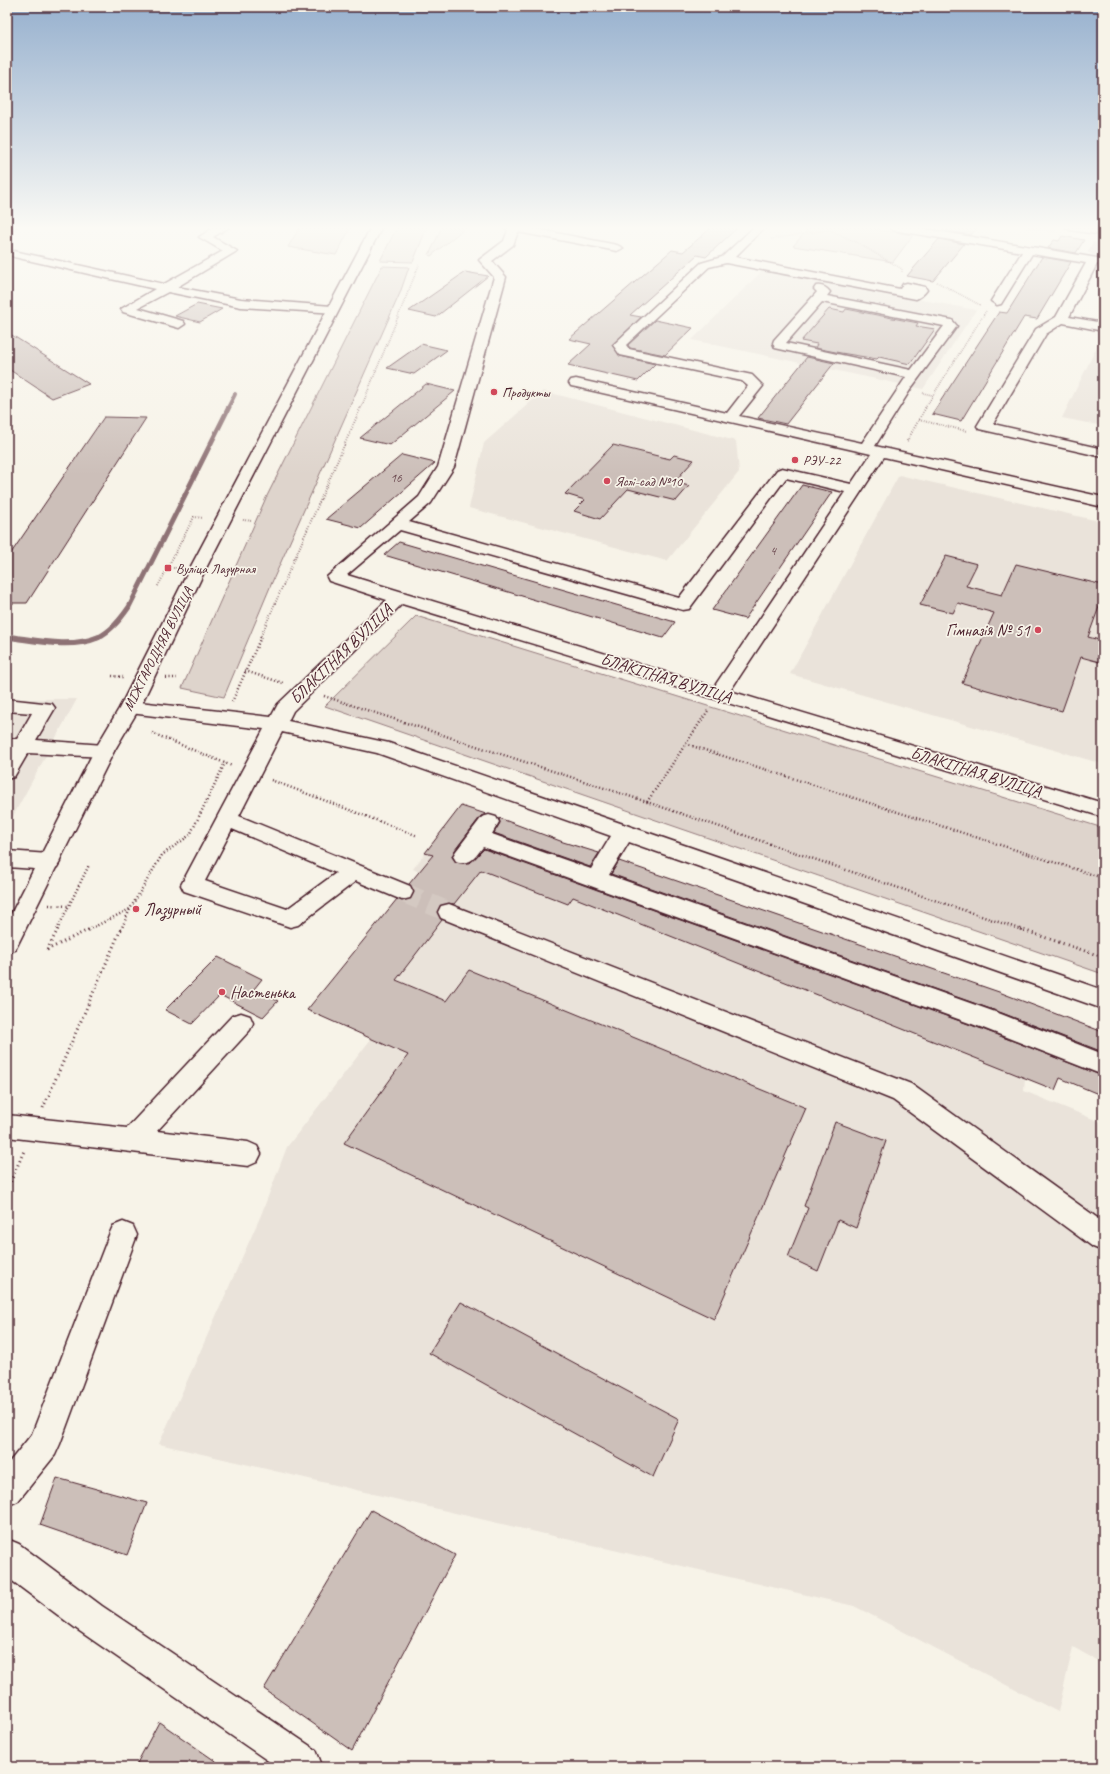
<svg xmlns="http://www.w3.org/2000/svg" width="1110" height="1774" viewBox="0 0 1110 1774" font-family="Caveat,sans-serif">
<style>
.built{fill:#eae3da}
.green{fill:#ded4cc;stroke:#947a7c}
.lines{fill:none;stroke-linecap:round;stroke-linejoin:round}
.stream-far2{stroke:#8e7275;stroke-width:4}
.stream-far1{stroke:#8e7275;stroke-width:5}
.stream{stroke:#8e7275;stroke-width:6}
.building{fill:#ccbfb9;stroke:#4a1f2b}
.minor-tunnel-far1{stroke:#d4c9c2;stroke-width:12;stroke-dasharray:12 6;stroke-linecap:butt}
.minor-tunnel{stroke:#d4c9c2;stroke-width:20;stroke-dasharray:20 10;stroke-linecap:butt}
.minor-casing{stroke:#4a1f2b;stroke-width:3}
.major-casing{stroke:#4a1f2b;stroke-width:3}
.path-far3{stroke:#4a1f2b;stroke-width:1.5;stroke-dasharray:0.5 1.5;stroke-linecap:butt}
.path-far2{stroke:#4a1f2b;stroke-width:2;stroke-dasharray:0.5 2;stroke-linecap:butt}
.path-far1{stroke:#4a1f2b;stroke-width:2.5;stroke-dasharray:1 2.5;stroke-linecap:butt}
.path{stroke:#4a1f2b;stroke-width:3;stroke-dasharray:1 3.5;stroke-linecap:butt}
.minor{fill:#f7f3e8;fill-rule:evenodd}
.major{fill:#f7f3e8;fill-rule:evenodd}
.poi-dot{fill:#d1495b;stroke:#f7f3e8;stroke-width:1.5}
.labels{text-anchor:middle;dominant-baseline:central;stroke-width:3.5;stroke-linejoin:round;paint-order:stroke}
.far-number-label{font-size:13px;fill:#6a474e}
.far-poi-label{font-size:14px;fill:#4a1f2b;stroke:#f7f3e8;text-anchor:start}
.far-street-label{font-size:14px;fill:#4a1f2b;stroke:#f7f3e8}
.poi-label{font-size:17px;fill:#4a1f2b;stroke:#f7f3e8;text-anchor:start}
.street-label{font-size:17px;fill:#4a1f2b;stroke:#f7f3e8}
</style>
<rect width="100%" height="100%" fill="#f7f3e8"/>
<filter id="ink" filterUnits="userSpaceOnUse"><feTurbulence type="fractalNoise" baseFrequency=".025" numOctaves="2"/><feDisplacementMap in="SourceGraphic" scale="8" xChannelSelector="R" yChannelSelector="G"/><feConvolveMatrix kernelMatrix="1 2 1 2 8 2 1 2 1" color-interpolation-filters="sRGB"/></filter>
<g filter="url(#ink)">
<g class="built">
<path d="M763,270L976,310L923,389L692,340Z"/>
<path d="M1103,334V426L1062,418Z"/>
<path d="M543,391L736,441L739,472L667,561L469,508L484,443Z"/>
<path d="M899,475L1103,522V764L790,674Z"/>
<path d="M7,699H77L7,827Z"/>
<path d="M461,806L999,992L1103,1032V1096L1060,1078L1055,1090L1025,1078L1024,1091L1103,1123V1664L1073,1647L1058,1712L854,1606L159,1444L261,1215L287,1147L371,1039L307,1010L419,872L413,869Z"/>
</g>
<g class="green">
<path d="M300,227H351L336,255L288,247Z"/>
<path d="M397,227H427L413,262L380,261Z"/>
<path d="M442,227H466L431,256L429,255Z"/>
<path d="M810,227H861L913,235L893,262L793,246Z"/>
<path d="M382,266L409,267L400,293L273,580L224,697L182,688L265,500Z"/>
<path d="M416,616L1103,828V974L325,706Z"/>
</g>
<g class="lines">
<path class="stream-far2" d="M228,408L235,394"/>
<g class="stream-far1">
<path d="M7,636L16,638"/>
<path d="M97,638C111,631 120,620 129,607L229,407"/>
</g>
<path class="stream" d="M10,637C39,641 71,649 99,637"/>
</g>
<g class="building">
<path d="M712,227H738L706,257L697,255L630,315L641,317L612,345L620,356L655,364L638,381L568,365L591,344L569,339L672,250L683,252Z"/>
<path d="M950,227H978L971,235L946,231Z"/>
<path d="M1062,236L1084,240L1076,253L1048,248L1054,240L1059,241Z"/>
<path d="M939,239L964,244L933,281L907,276Z"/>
<path d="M1042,257L1071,262L1037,319L1024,317L961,421L932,414L999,312L1007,313Z"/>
<path d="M465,272L488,276L436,317L409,311Z"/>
<path d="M197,304L222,309L200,322L175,316Z"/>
<path d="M829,309L844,312L846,309L918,323L916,326L935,329L910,364L879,357L877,359L841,353L815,348L817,344L801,341Z"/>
<path d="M655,320L693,328L665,355L630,348L628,345Z"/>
<path d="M7,332L89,384L52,398L7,368Z"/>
<path d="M421,344L447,350L414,374L387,368Z"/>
<path d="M807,357L834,363L786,424L758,418Z"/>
<path d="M426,384L455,391L390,445L360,438Z"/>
<path d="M104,417L146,418L27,603H7V559Z"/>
<path d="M613,445L670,459L674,455L694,460L674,482L689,486L676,501L628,489L600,519L574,511L585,500L565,494Z"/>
<path d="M402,455L435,463L361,528L326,519Z"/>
<path d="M802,485L832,492L745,619L712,610Z"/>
<path d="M399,542L675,622L663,638L384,555Z"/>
<path d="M946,556L977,564L966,586L1002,595L1016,564L1103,585V596L1088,637L1103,641V663L1081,657L1062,711L962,683L994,613L958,603L953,613L920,605Z"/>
<path d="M461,806L486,814L481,816L455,850L452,857L456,862L470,863L484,849L982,1029L1103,1076V1096L1060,1078L1055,1090L573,897L568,904L481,870L454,904L449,903L440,905L437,913L442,920L396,980L446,1001L469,970L806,1108L714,1319L344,1143L408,1055L307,1010L397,899L402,901L411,899L414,891L409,884L433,855L425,853Z"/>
<path d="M499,818L563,842L599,853L590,867L494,833L500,823Z"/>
<path d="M619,861L999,992L1103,1032V1052L1002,1013L611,874Z"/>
<path d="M218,957L262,979L254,989L278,1001L263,1017L220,995L192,1024L165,1010Z"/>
<path d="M835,1122L886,1141L856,1228L838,1220L818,1271L788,1257L808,1208L804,1206Z"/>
<path d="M461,1302L679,1419L653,1477L429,1353Z"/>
<path d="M57,1478L147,1503L127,1555L40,1525Z"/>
<path d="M371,1510L455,1555L352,1751L264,1689Z"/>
<path d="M159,1722L224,1767H135Z"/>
</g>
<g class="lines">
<path class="minor-tunnel-far1" d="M1093,255L1099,243"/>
<path class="minor-tunnel" d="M402,892L449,912"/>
<defs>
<g id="minor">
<path d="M7,227H16L7,233Z"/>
<path d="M215,227H229L213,237L237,251L177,287L241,299L332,306L336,307L338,310L336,313L241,307L168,292L138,308L183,321L185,324L179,328L123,312L121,309L155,289L14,257L8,254L14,251L164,284L223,251L199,237Z"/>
<path d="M503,227H526L617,245L623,248L617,251L518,232L513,245L492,261L506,277L454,467L431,503L409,522L679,598L777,470L782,468L851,484L871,454L576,387L571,386L569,383L571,380L576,379L727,413L748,386L742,381L620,355L613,345L701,263L722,257L754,227H765L735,257L900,289L903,284L907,283L925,287L927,290C924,294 921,297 916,299L726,263L709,267L626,345L629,349L752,375L763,386L739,416L862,443L906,377L775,348L773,343L774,340L817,292L814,289L816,286C822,285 826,287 830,292L827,296L952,320L957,326L912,387L875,446L1103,497V507L884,457L730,691L1103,803V817L402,604L293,711L288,721L389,743L1103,990V1009L629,842L609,875L1001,1014L1103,1054V1075L983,1028L483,847C475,857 471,866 456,861L453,856L456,851L482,817L489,815L496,817L499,822L492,834L591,869L611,836L377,753L282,732L239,816L410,886L413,892L410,898L402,900L356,881L298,925L290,927L184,891L181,885L264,729L130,713L123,711L120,707L123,703L130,701L271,717L278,704L387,600L329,581L327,577L419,497L438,467L494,277L479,260L504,241L508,230ZM822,302L944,326L911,370L786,343ZM786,478L845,492L714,687L347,575L400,530L683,610L689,609ZM232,829L336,873L287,909L205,881Z"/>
<path d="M888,227H913L1103,259V265L1097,264L1069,317L1103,323V331L1063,323L1046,334L993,424L1103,449V457L979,429L977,426L1036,329L1056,317L1086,263L1032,254L1001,304L997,305L991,301L1022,252L893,230Z"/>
<path d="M1065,227L1103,229V235L1070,230Z"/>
<path d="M7,699L52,704L55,708L36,740L104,745L111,746L114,751L111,756L104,757L28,753L14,777L7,779V755L9,751H7V739H17L32,713L7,711Z"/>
<path d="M7,851L49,854L57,857L60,862L57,867L49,870L7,867Z"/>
<path d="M449,904L911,1084L1103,1222V1251L1093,1247L893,1100L441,918L438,912L441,906Z"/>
<path d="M241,1013L250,1016L253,1023L250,1030L157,1131L248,1142L257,1146L261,1154L257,1162L248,1166L7,1137V1115L127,1128L232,1016Z"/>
<path d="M123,1222L133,1226L137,1235L60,1444L55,1455L18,1501L7,1506V1465L32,1434L109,1235L113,1226Z"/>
<path d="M7,1539L19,1544L102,1606L316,1750L321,1763L320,1767H277L78,1630L7,1577Z"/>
</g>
<path id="major" d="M371,227H382L205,570L140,707L114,751L18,944L15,950L7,953V922L94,751L120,707L189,570Z"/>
</defs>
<use href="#minor" class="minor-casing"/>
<use href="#major" class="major-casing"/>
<g class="path-far3">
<path d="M823,227L856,242L902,269V272"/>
<path d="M1025,227L1056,232"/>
<path d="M771,239L829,230"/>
<path d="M937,282L980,305"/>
<path d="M923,393L932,395"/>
<path d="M361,408L419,265"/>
<path d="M925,408L986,311"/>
</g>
<g class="path-far2">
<path d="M919,420L967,431"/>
<path d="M907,441L926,407"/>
<path d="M243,520L252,521"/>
<path d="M168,568H177"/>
<path d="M158,586L194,517L203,518"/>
<path d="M260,638L361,407"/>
</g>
<g class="path-far1">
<path d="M245,671L283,683"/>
<path d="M112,676L123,677"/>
<path d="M166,678H177"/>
<path d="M324,696L647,802L1022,930"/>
<path d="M232,702L261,637"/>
<path d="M152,733L232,766"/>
<path d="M686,744L1103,878"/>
<path d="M271,780L418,836"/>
<path d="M647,802L709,709"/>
<path d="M49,905L69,906"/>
<path d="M57,930L89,865"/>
<path d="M88,930L130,909L162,855L190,835L225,763"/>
<path d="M121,930L130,909"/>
</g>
<g class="path">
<path d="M1020,929L1103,957"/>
<path d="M47,950L90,929"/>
<path d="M47,950L58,929"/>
<path d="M43,1108L121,929"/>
<path d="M7,1190L24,1151"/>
</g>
<use href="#minor" class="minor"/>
<use href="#major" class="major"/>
</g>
</g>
<linearGradient id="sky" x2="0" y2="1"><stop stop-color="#96b0ce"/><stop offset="0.48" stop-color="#fbfaf5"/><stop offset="1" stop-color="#fbfaf5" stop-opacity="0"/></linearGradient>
<rect width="1110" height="475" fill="url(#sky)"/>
<g class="poi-dot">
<circle cx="494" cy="392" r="4"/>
<circle cx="795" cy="460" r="4"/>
<circle cx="607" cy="481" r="4"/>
<rect x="164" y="564" width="8" height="8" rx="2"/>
<circle cx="1038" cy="630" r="4"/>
<circle cx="136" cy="909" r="4"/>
<circle cx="222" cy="992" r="4"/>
</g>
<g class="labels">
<g class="far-number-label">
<text x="396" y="478">16</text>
<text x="773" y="551">4</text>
</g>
<g class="far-poi-label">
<text x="502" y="392">Продукты</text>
<text x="803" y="460">РЭУ-22</text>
<text x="615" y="481">Яслі-сад №10</text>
<text x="176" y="568">Вуліца Лазурная</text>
</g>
<g class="far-street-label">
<text transform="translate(158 649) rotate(-63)">МІЖГАРОДНЯЯ ВУЛІЦА</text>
</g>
<g class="poi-label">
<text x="1030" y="630" text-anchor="end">Гімназія № 51</text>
<text x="144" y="909">Лазурный</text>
<text x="230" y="992">Настенька</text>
</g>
<g class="street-label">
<text transform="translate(341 654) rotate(-44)">БЛАКІТНАЯ ВУЛІЦА</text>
<text transform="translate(666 678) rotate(17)">БЛАКІТНАЯ ВУЛІЦА</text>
<text transform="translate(976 772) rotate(17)">БЛАКІТНАЯ ВУЛІЦА</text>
</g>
</g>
<rect width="1110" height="1774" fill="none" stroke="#f7f3e8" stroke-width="24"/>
<rect x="12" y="12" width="1086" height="1750" fill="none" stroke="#4a1f2b" stroke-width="1.5" filter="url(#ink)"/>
</svg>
